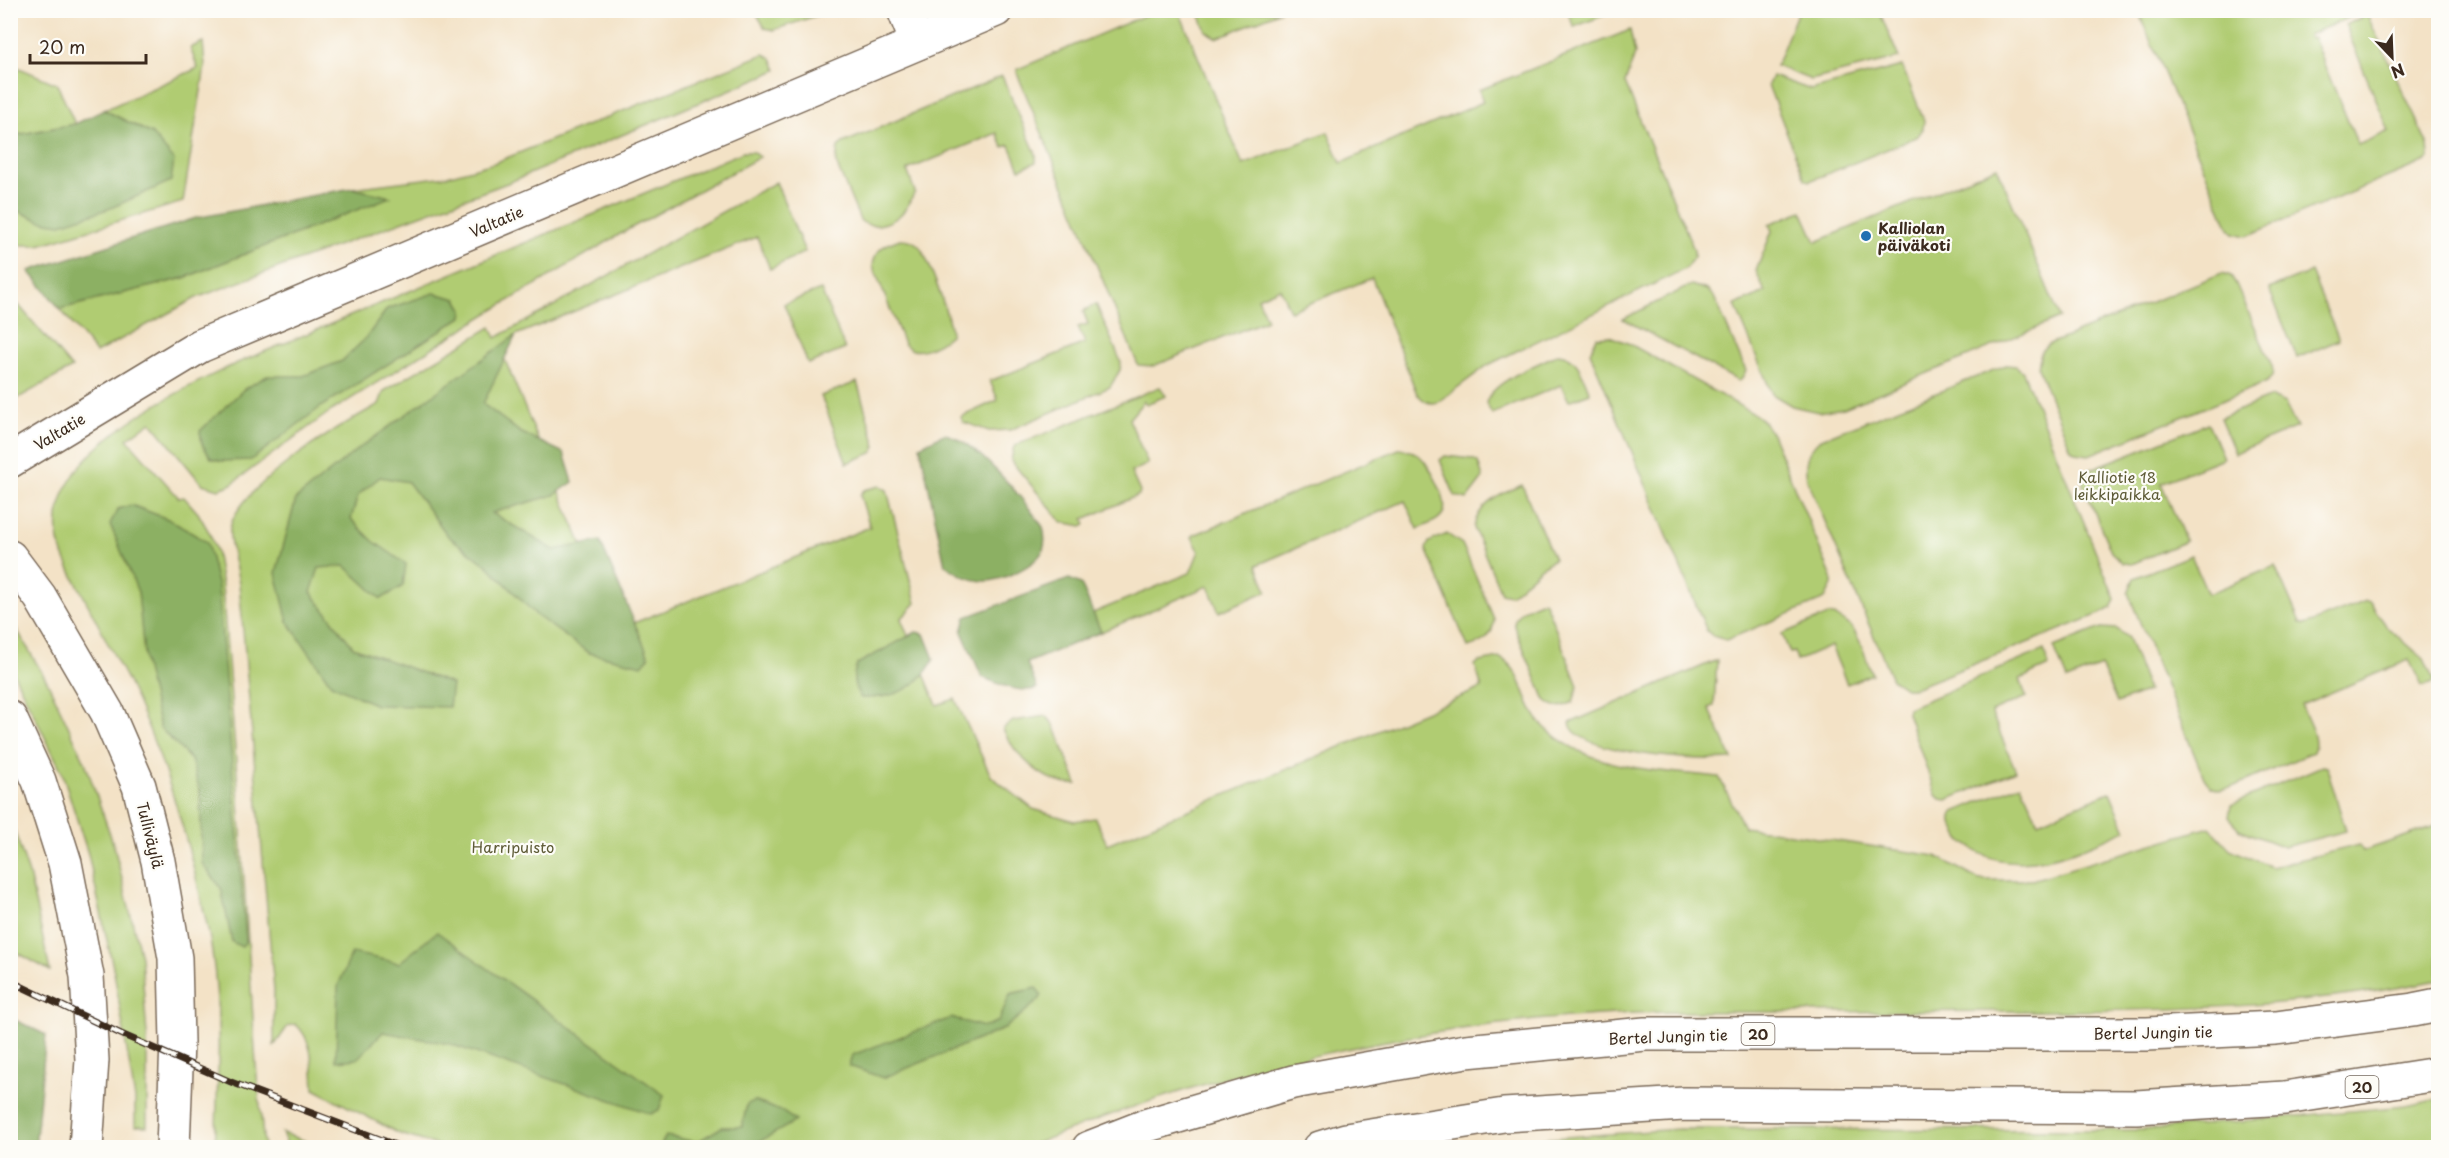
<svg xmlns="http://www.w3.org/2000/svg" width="2449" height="1158" viewBox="0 0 2449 1158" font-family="'Playpen Sans',sans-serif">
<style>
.green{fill:#b0cc72;stroke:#767b48;stroke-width:1.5}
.forest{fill:#8cb064;stroke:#646d41;stroke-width:1.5}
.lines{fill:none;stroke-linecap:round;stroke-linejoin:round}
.minor-casing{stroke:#7b6a59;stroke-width:36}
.tertiary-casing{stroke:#7b6a59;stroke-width:36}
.secondary-casing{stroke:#7b6a59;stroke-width:36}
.trunk-casing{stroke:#7b6a59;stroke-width:36}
.minor{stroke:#fff;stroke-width:33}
.tertiary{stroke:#fff;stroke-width:33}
.secondary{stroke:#fff;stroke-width:33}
.trunk{stroke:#fff;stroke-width:33}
.rail-casing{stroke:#3b2a1e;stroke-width:7}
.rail{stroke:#fdfcf7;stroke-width:4.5;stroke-dasharray:14;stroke-linecap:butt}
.poi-dot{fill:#1f6fb2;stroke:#fdfcf7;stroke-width:2}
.labels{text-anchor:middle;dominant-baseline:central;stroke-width:4.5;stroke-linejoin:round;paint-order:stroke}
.shield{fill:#fdfcf7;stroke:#75695f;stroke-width:1.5}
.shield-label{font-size:14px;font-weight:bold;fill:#3b2a1e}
.street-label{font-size:15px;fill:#3b2a1e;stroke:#fdfcf7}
.poi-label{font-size:15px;font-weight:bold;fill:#3b2a1e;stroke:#fdfcf7;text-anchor:start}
.park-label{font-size:15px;fill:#5e5b37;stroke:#fdfcf7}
</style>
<rect width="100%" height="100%" fill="#fdfcf7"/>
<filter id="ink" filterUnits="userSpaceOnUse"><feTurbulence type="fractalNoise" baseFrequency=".0167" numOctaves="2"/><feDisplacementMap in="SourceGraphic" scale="12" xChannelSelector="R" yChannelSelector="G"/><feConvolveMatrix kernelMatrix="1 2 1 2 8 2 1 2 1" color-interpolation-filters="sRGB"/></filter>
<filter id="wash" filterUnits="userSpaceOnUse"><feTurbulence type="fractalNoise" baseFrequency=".008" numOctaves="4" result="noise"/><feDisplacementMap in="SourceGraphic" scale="24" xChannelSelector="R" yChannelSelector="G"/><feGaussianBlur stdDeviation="1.35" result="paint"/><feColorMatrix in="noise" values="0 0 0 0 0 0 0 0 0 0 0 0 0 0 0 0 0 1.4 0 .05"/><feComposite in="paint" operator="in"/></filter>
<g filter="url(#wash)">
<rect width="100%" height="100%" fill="#f3e2c6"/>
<g class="green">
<path d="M755,11H830L774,30L765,28Z"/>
<path d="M1155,11H1179L1243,165L1328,132L1341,163L1483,102L1479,90L1630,30L1635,54L1625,83L1694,250V257L1685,269L1488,365L1438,402C1428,405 1424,401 1417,394L1372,278L1290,311L1280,288L1258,298L1267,320L1153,366L1138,365L1017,73L1018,69Z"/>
<path d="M1198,11H1281L1217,38L1206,31Z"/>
<path d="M1567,11H1615L1574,27Z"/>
<path d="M1798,11H1879L1899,58L1811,80L1776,66Z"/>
<path d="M2138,11H2365L2308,35L2309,39L2313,38L2358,145L2389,131L2345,25L2367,15L2428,145L2429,158L2426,161L2247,236L2234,233L2229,228Z"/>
<path d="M203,42L205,66L183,202L39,245H11V208L41,221L152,134L104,110L198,68L190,48Z"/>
<path d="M764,54L772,58L777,70L510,182L196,298L96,353L60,309L184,278L389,197L352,188L447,176L494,163Z"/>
<path d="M10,64L57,84L75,124L11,136Z"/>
<path d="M1902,66L1924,120L1923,129L1917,137L1810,181L1805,179L1768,85L1772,76L1811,90Z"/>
<path d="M1002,76L1036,154V162L1020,169L1010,145L1003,147L997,133L907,170L915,192C911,199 906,211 899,216C889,224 870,230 860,220L836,163L838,147L843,143Z"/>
<path d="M743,152H753L760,157L622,233L485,315L328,413L230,485L219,489L202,484L151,422L127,439L179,498L184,497L198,513L209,532L216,550L222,586L238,787L256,1065L264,1147H215C218,1083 222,1017 212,952C210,935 205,917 201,899C184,824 161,749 127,680C112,652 98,624 83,595C75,579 63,560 59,541C57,530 57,517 60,505C76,439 179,391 235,364Z"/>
<path d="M1997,167L2060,318L1844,408L1818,412L1792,406L1772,394L1735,305L1765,292L1756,271L1772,231L1769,224L1802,211L1816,242Z"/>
<path d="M776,182L805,252L770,269L757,237L516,335L500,348L631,663L649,657L634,623L870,527L860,495L864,490L880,486L887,490L916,603L901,619L937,705L955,699L991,776L1033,809L1074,821L1095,818L1107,844L1482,688L1475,665L1479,662L1500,658C1523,669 1523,701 1538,720C1581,771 1659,770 1719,777L1744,827L1936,856L1979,880H2032L2210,827L2230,849L2271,867L2359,845L2363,851L2438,825V980C2316,1006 2191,1010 2066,1011C1970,1011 1875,1012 1779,1012C1731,1012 1683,1011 1635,1013C1427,1022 1219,1067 1027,1147H443L400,1134L314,1089C313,1067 313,1038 295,1024L288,1026L274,1046V990L239,583C237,571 228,539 230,529C236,487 343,424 379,404L384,391L491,327L496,338Z"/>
<path d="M900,239C907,239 913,240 918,245C928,255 950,319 951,334C943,342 924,353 913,350C909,349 907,346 904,344L873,266C874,249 886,244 900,239Z"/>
<path d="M2311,272L2339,340L2297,358L2269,289Z"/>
<path d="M2222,273L2231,276L2236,284L2272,366C2274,374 2272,378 2265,383L2089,455L2076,453L2071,449L2038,368L2041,351L2047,345Z"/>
<path d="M1691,285L1707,290L1714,297L1746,371L1741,380L1738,381L1623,319Z"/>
<path d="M821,290L845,349L808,364L784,304Z"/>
<path d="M10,295L72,368L11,402H10Z"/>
<path d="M1096,304L1121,362L1120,370L1110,387L1010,430L989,431L963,422L961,417L998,400L990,381L1085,343L1078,327L1088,324L1083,311Z"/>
<path d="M1609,336L1630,344L1756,415L1765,423L1773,436L1832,578V585L1825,599L1726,640L1713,636L1707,631L1590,352L1597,337Z"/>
<path d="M1558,354C1579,356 1583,377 1590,393L1569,401L1561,385L1492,414L1486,403C1492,381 1539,364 1558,354Z"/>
<path d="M2006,365L2016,366L2023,372L2115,599L2111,608L2102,613L1914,688H1905L1892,679L1807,479C1804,463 1807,451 1819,440Z"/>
<path d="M857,382L876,446L872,453L847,463L821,396Z"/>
<path d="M1160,387L1166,396L1146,404L1144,401L1129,419L1148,464L1131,472L1140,492L1139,495L1084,519L1086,524L1082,526L1062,522L1011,461L1014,446Z"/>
<path d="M2271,397L2285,403L2297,427L2235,453L2220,418Z"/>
<path d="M2208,423L2223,458L2161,483L2186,541L2132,564L2123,563L2111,552L2083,484V476L2089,470Z"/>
<path d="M1399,449C1405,450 1411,450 1417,454C1428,461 1448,499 1444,511C1441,521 1426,525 1418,529L1405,501L1257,565L1267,591L1219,612L1208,586L1101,632L1093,613L1190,573L1199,551L1192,537L1194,535Z"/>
<path d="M1445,456L1472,459L1478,462L1483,478L1467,499L1455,496L1440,460Z"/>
<path d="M1522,485L1554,559C1535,569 1527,583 1510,595L1501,593L1474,528C1477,503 1502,494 1522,485Z"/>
<path d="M1447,534L1462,544L1494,619C1493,638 1484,642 1468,647L1426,549L1429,542Z"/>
<path d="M2191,555L2208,594L2275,566L2300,623L2305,625L2366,601L2370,602L2387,627L2424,659L2434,681L2431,684L2422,686L2409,660L2301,705C2306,718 2320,738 2313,752L2230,788L2219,790L2211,787L2204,778L2128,593L2134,578Z"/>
<path d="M1543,601L1545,602L1578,686L1573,702C1562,708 1555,709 1545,700L1514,626C1514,610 1530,607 1543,601Z"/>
<path d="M1828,615C1858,619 1862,649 1872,674L1847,684L1831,646L1797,661L1794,652L1790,653L1782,634Z"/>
<path d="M10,618L47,681L85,762L114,846L141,957L147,1035V1126H135V1099L114,972L88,854L62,772L11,668Z"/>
<path d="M2101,628L2117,629L2128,638L2148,691L2117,703L2101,666L2067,680L2054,647Z"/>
<path d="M2044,650L2049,666L2020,679L2026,697L1991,712L2016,771L1947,800L1940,799L1936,795L1907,713L1908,708Z"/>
<path d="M1717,660L1714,706L1709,708L1732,759C1705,761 1575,755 1570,723Z"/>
<path d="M1046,716L1054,725L1077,784C1047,787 1014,755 1003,729L1013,721Z"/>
<path d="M2322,766L2326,767L2328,771L2346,831L2284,847L2241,830L2229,817L2231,805Z"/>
<path d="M2021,784L2038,822L2110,792L2126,830C2083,849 2017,879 1973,849C1968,845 1963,843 1959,837C1955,829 1948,821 1954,812Z"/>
<path d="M10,818L29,874L50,971L11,949Z"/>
<path d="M2438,1099V1147H1479L1510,1141L1679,1129L2142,1130L2406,1106Z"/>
<path d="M282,1133L323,1147H288Z"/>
</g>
<g class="forest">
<path d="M104,110L152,134L174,160L171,181L111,208L61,224L41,221L11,208V136L75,124Z"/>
<path d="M352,188L390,197L184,278L60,309L29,271L196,218Z"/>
<path d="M434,293L457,299L463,309L462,317L322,406L251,460L221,461L211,458L202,444L200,431L244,389L267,376H303L342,361L366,338L387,309Z"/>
<path d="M516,335L483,404L520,432L564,453L573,482L554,495L492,513L554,550L600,541L649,657L642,665L589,653L537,616L488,566L448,536L408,482L380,477L358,495L351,519L373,541L406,564L403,586L381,599L345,566L319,568L311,592L353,647L452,684L449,707L376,705L331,684L288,622L276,573L296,499L358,449Z"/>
<path d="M944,434C975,439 1025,501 1043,527C1045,535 1046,542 1043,550C1036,566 1000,582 983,581C968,580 957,573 945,565L920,446Z"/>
<path d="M131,505L168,519L207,542L218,587L246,941L242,947L232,942L221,888L202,863L200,792L191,760L160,728L145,665L138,592L110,524L118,509Z"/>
<path d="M1069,579L1081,584L1101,632L1027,663L1037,688C1021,695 997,683 982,677L962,632L966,617Z"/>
<path d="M916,632L924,634L934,659C918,689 894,699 861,698C853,686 852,677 857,664Z"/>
<path d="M437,932L664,1095L659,1110L651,1114L450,1044L383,1032L357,1059L336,1061L338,986L352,953L399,963Z"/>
<path d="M1036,988L1042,995L1039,1000L1004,1029L883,1078L849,1066L852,1055L951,1018L984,1027L999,1021L1010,994Z"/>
<path d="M11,1018L46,1035L35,1147H11Z"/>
<path d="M754,1101L781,1111L796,1121L750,1147L734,1141L724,1147L660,1146L666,1136L697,1142L722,1127H742L747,1104Z"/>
</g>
</g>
<g filter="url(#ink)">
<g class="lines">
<defs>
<path id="minor" d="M904,10L917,43"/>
<path id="tertiary" d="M10,461L200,346L996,10"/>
<g id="secondary">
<path d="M10,557L40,597L107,712L139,786L158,861L175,958L177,1042L173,1148"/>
<path d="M10,718L39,781L65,863L87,976L92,1060L86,1148"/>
</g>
<g id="trunk">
<path d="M1089,1148L1148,1125L1293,1082L1466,1051L1645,1034H2147L2276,1028L2413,1010L2438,1005"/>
<path d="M1320,1148L1346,1140L1504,1115L1684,1104L2136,1107L2285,1098L2438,1074"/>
</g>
</defs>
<use href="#minor" class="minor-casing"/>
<use href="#tertiary" class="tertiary-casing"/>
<use href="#secondary" class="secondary-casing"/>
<use href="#trunk" class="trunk-casing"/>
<use href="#minor" class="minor"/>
<use href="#tertiary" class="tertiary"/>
<use href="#secondary" class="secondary"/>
<use href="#trunk" class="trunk"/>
<defs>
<path id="rail" d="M10,981L121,1034L231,1082L403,1148"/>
</defs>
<use href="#rail" class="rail-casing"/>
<use href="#rail" class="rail"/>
</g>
</g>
<circle class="poi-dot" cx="1866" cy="236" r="6"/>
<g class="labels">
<g class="shield">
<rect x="1741.5" y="1023" width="33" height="22" rx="4.5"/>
<rect x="2345.5" y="1076" width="33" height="22" rx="4.5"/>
</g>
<g class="shield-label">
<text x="1758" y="1034">20</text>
<text x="2362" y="1087">20</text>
</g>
<g class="street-label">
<text transform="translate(496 221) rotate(-23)">Valtatie</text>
<text transform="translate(59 431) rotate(-31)">Valtatie</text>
<text transform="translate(151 835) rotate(76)">Tulliväylä</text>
<text transform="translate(2153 1032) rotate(-1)">Bertel Jungin tie</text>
<text transform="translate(1668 1036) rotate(-2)">Bertel Jungin tie</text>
</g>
<g class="poi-label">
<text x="1878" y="227">Kalliolan<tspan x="1878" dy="17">päiväkoti</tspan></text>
</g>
<g class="park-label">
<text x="2117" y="476">Kalliotie 18<tspan x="2117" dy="17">leikkipaikka</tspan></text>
<text x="513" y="846">Harripuisto</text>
</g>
</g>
<rect width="2449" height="1158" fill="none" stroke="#fdfcf7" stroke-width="36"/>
<g transform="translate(2392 57) rotate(157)" stroke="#fdfcf7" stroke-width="4.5" paint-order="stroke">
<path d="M0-4.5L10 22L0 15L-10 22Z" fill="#3b2a1e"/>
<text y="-9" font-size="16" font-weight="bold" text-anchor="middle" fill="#3b2a1e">N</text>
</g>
<path d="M30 54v9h116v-9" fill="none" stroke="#3b2a1e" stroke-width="3"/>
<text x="39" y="54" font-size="18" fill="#3b2a1e" stroke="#fdfcf7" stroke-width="4.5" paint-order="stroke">20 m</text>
</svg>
